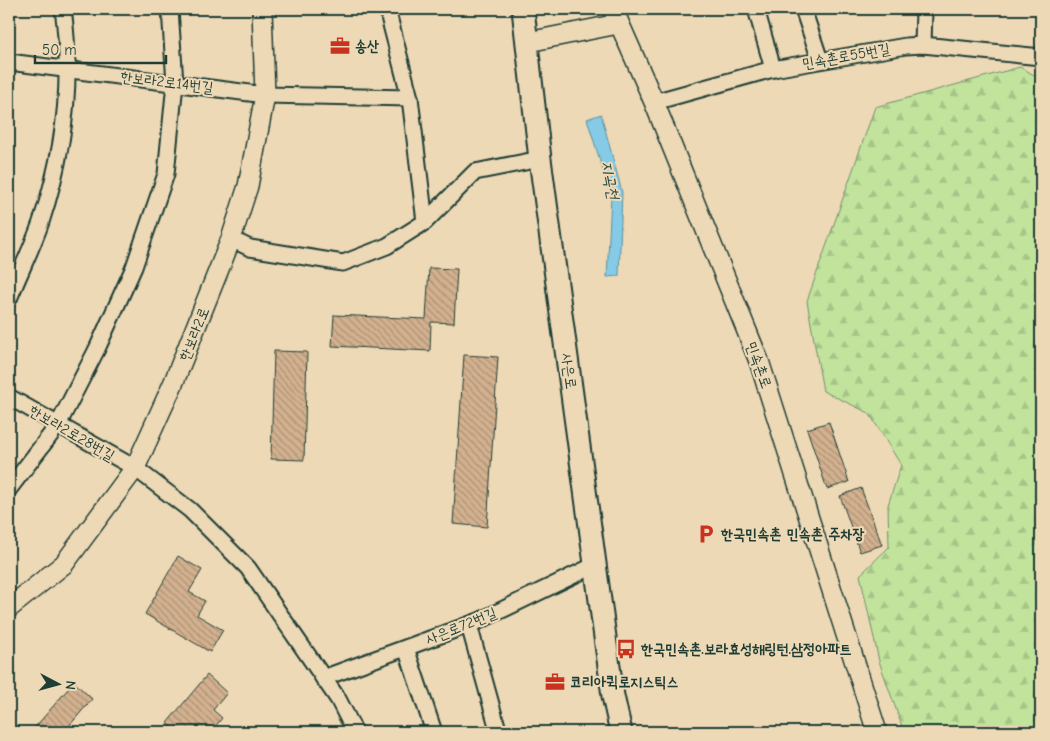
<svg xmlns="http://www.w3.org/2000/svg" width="1050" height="741" viewBox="0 0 1050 741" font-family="'Comic Neue','Poor Story',sans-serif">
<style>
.forest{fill:url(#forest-firs);stroke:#709068}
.water{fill:#85cae6;stroke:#5c929f}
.building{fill:url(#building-back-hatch);stroke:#1f3d34}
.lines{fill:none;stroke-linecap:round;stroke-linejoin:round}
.minor-casing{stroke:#1f3d34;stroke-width:19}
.tertiary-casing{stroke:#1f3d34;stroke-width:22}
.secondary-casing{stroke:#1f3d34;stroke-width:25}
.minor{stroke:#eed9b7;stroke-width:15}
.tertiary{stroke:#eed9b7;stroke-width:19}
.secondary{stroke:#eed9b7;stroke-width:21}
.labels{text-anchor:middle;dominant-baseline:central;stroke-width:4;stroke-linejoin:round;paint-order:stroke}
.poi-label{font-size:15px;font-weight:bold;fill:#1f3d34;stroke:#eed9b7;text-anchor:start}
.street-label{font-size:15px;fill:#1f3d34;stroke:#eed9b7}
.water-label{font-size:16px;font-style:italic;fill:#294b46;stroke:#eed9b7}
</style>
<defs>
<pattern id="forest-firs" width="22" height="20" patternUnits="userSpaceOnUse" patternTransform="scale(1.25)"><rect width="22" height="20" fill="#c1e39c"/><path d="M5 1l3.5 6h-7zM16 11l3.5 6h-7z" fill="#a5c487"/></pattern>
<pattern id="building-back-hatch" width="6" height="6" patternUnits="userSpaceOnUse" patternTransform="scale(1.25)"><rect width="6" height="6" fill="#d3b18f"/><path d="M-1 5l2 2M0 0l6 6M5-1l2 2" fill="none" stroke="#ab9176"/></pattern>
</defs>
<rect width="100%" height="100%" fill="#eed9b7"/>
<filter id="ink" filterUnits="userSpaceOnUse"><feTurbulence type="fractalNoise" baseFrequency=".02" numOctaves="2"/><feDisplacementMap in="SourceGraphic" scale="10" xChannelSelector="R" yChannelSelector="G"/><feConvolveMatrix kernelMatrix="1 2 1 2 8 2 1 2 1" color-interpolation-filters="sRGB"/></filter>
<g filter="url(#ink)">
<path class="forest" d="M1020,67L1041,79V174L1039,178L1041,180V732H904L879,661L860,575L889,547L888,505L901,465L869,413L823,391L807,301L875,107Z"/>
<path class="water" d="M601,114L622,192L619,276L607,277L611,196L587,119Z"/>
<g class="building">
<path d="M429,268L457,269L454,323L431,322L430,351L332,346L334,315L426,319Z"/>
<path d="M274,351L307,352L304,460L271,459Z"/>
<path d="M464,355L498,357L487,527L453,524Z"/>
<path d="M829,422L849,482L827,489L807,429Z"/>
<path d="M861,488L882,545L860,552L840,496Z"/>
<path d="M178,556L202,570L189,592L205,601L197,615L223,630L210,652L145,614Z"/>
<path d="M207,675L227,693L213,710L222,718L214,728L218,732H177L167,723Z"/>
<path d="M74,682L92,699L64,732H31Z"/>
</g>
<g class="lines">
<defs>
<g id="minor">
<path d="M387,9L410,98L425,222"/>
<path d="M756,9L773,69"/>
<path d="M803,9L820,60"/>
<path d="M923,45L924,9"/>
<path d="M9,62L265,95L410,98"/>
<path d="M654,102L773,69L906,46L923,45L1041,57"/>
<path d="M231,239L250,248L343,263L387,246L425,222L475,172L540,159"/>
<path d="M9,299C19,274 32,248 41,222C64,153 73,80 63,9"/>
<path d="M9,397L135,468L190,510L248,568L338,699L355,732"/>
<path d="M9,489L58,425L97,349L134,267L166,174L175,83L170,9"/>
<path d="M469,625L497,726"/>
<path d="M406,648L434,732"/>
<path d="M323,678L479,621L595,565"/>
</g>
<g id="tertiary">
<path d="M613,9L654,102L759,361L877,732"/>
<path d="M528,42L618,24"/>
<path d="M9,608L64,564L135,468L173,384L231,239L248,186L265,95L262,9"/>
</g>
<path id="secondary" d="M523,9L540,159L613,696L621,732"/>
</defs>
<use href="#minor" class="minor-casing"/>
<use href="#tertiary" class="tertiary-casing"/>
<use href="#secondary" class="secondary-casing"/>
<use href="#minor" class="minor"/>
<use href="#tertiary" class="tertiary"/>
<use href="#secondary" class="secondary"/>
</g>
</g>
<defs>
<symbol id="office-bare" viewBox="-9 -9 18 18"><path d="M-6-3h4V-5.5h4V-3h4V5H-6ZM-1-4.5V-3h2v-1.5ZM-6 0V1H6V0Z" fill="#c8321e" stroke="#eed9b7" stroke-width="2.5" paint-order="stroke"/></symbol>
<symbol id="parking-bare" viewBox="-9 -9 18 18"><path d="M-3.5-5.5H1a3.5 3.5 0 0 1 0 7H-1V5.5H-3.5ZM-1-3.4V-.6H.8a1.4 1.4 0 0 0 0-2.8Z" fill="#c8321e" stroke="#eed9b7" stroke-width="2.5" paint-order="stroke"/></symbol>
<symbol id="bus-bare" viewBox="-9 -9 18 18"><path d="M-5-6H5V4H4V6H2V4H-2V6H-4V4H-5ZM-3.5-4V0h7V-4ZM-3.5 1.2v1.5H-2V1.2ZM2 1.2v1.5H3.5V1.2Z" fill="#c8321e" stroke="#eed9b7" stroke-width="2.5" paint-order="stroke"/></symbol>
</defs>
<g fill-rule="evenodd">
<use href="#office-bare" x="326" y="32" width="28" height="28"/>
<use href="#parking-bare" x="692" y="520" width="28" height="28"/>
<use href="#bus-bare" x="612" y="635" width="28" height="28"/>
<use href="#office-bare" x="541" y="668" width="28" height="28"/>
</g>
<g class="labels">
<g class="poi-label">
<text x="355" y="46">송산</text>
<text x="721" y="534">한국민속촌 민속촌 주차장</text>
<text x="641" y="649">한국민속촌.보라효성해링턴.삼정아파트</text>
<text x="570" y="682">코리아퀵로지스틱스</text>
</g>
<g class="street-label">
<text transform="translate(846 56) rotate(-10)">민속촌로55번길</text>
<text transform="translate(167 82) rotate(7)">한보라2로14번길</text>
<text transform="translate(194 334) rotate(-68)">한보라2로</text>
<text transform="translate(759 365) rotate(70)">민속촌로</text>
<text transform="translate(569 371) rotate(82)">사은로</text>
<text transform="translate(72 433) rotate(30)">한보라2로28번길</text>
<text transform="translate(461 626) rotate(-22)">사은로72번길</text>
</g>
<g class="water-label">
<text transform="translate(610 180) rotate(79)">지곡천</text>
</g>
</g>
<rect width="1050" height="741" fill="none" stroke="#eed9b7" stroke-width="30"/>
<rect x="15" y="15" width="1020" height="711" fill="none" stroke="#1f3d34" stroke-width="2" filter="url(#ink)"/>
<g transform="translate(58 684) rotate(96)" stroke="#eed9b7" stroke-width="4" paint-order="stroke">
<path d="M0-4L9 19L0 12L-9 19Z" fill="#1f3d34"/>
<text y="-8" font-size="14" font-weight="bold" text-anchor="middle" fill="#1f3d34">N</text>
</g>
<path d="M35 55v8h131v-8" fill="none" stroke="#1f3d34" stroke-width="2.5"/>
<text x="42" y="55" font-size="15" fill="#1f3d34" stroke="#eed9b7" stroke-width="4" paint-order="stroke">50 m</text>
</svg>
